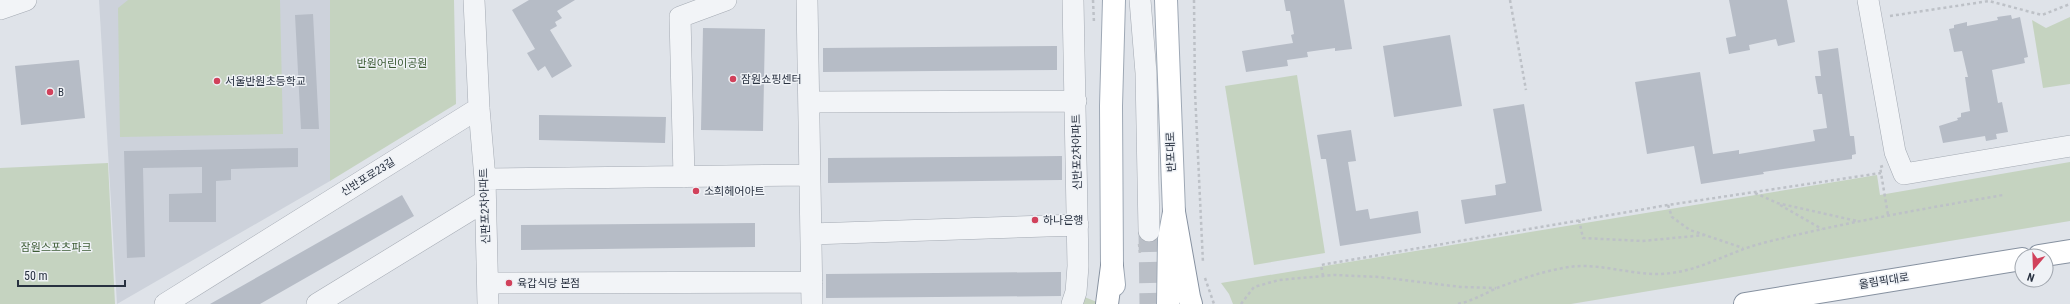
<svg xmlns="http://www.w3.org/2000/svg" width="2070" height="304" viewBox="0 0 2070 304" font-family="'Roboto Condensed','Noto Sans KR',sans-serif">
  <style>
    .built { fill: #cdd2db }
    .green { fill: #c5d3c0 }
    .building { fill: #b6bcc6 }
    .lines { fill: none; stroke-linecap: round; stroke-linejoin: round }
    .minor-tunnel { stroke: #babfc7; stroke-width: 21; stroke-dasharray: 21 10; stroke-linecap: butt }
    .minor-casing { stroke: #a4aab3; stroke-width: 22 }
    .major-casing { stroke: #9ea8b5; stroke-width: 24 }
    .highway-casing { stroke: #8691a0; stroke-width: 24 }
    .path { stroke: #bdc1c7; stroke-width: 2.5; stroke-dasharray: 3 3; stroke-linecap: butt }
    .minor { stroke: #f2f4f7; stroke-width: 21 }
    .major { stroke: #fff; stroke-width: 22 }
    .highway { stroke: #fff; stroke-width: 22 }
    .poi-dot { fill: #d1415b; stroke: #eff2f6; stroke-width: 1.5 }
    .labels { text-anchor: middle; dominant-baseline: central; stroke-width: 3; stroke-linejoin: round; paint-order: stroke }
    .park-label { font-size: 11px; fill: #3d5c35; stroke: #eff2f6 }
    .poi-label { font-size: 11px; fill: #283140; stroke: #eff2f6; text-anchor: start }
    .street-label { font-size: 11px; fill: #283140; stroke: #eff2f6 }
  </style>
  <rect width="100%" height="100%" fill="#dfe3e9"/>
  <path class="built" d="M 99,0 L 330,0 L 330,181 L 117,304 Z"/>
  <path class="green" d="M 128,0 L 280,0 L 283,134 L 120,137 L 118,8 Z
    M 330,0 L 454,0 L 456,104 L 330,181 Z
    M 2070,17 L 2070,84 L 2043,88 L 2032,20 L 2046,28 Z
    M 1297,75 L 1325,253 L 1254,265 L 1225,86 Z
    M 2070,162 L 2070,221 L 1571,304 L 1233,304 L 1229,294 L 1221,283 L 1877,175 L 1880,195 Z
    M 108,163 L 115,304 L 0,304 L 0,168 Z
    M 1082,296 L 1097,302 L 1097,304 L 1077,304 Z"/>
  <path class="building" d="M 529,0 L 575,0 L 557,11 L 562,18 L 555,22 L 557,26 L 550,30 L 572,66 L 552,78 L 545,66 L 538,71 L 527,53 L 535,49 L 512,10 Z
    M 1284,0 L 1344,0 L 1352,49 L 1335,51 L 1335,48 L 1307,52 L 1308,57 L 1287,60 L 1288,66 L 1246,72 L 1242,51 L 1293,43 L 1291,35 L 1294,34 L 1290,11 L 1286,11 Z
    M 1729,0 L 1787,0 L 1795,42 L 1778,46 L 1776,39 L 1749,45 L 1750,50 L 1729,54 L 1726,38 L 1736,36 Z
    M 313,14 L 319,129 L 301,129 L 295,15 Z
    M 2011,15 L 2012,19 L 2020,17 L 2028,57 L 2024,58 L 2025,63 L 1992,70 L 1998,103 L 2002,102 L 2008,132 L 1996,134 L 1997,139 L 1986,141 L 1985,136 L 1943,143 L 1939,126 L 1958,120 L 1957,118 L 1961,117 L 1961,113 L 1970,111 L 1965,77 L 1968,77 L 1962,51 L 1954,52 L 1949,29 L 1954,28 L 1954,25 L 1967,22 L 1967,26 L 1998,20 L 1997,17 Z
    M 703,28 L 765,29 L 763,131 L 701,130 Z
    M 1450,35 L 1462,106 L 1394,117 L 1383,46 Z
    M 1057,46 L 1057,70 L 823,72 L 823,48 Z
    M 1838,48 L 1850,136 L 1854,136 L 1856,154 L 1852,155 L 1852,159 L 1763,172 L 1764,174 L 1701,184 L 1694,146 L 1647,154 L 1635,82 L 1700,72 L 1713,154 L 1739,150 L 1739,154 L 1815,141 L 1813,130 L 1827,128 L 1822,94 L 1818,94 L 1815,76 L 1821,76 L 1818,51 Z
    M 79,60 L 85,118 L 21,125 L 15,66 Z
    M 1524,104 L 1542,211 L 1465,224 L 1461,200 L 1496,195 L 1495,185 L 1506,183 L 1493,109 Z
    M 539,115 L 666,117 L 665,143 L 539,140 Z
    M 1351,130 L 1356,161 L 1348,162 L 1356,211 L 1368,209 L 1370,219 L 1418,211 L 1421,233 L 1340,246 L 1326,159 L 1321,159 L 1317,135 Z
    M 298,148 L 298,167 L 231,169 L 231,180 L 216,181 L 216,222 L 169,222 L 169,194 L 202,193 L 202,167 L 143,168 L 145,257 L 127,258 L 124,151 Z
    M 1062,156 L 1062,180 L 828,183 L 828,158 Z
    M 402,195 L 414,216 L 260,304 L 210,304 Z
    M 755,223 L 755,247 L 521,250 L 521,225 Z
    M 1061,272 L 1061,296 L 826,298 L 826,274 Z"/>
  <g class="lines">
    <path class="minor-tunnel" d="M 1149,231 L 1150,304"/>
    <g class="minor-casing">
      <path id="minor" d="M 474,0 L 479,108 L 485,179 L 488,304
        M 807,0 L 812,304
        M 1140,0 L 1146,73 L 1149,231
        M 1868,0 L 1895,152 L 1904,174 L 2070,146
        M 0,9 L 26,0
        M 809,102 L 1076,101
        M 684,177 L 680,17 L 726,0
        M 485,179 L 810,175
        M 811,234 L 1078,225
        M 488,283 L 812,282
        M 165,304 L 479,108
        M 317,304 L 485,201
        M 1072,304 L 1076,292 L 1078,266 L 1073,0"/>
    </g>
    <g class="major-casing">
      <path id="major" d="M 1114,0 L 1111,106 L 1112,266 L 1114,285
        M 1166,0 L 1174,212 L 1169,239 L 1168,304"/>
    </g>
    <g class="highway-casing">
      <path id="highway" d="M 1174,212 L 1189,297 L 1191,304
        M 2039,256 L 2070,251
        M 1107,304 L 1112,266
        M 1745,304 L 2022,259"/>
    </g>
    <path class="path" d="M 1093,0 L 1094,23
      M 1194,0 L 1195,92 L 1203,263
      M 1510,0 L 1526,90
      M 1890,16 L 1989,1 L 2042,15 L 2070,4
      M 1883,166 L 1880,167 L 1888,215
      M 1755,193 L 1777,203 L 1857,221
      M 1668,205 L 1672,217 L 1690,230 L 1743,248
      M 1780,205 L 1822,229
      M 1579,220 L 1583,238 L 1642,241 L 1705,235
      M 1139,244 L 1140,254
      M 1323,276 L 1321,265 L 1668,205 L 1881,173
      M 1205,278 L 1214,304
      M 1241,304 L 1254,287 L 1279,280 L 1334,275 L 1379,277 L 1461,287 L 1496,288
      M 1458,304 C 1472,301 1484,294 1497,288 C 1520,279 1544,271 1569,267 C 1603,262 1637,278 1671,273 C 1704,269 1731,251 1763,243 C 1842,223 1922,209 2003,195"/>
    <use href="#minor" class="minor"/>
    <use href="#major" class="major"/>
    <use href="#highway" class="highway"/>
  </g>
  <g class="poi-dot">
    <circle cx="733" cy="79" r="4"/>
    <circle cx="217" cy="81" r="4"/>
    <circle cx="50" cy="92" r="4"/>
    <circle cx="696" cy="191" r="4"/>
    <circle cx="1035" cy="220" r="4"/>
    <circle cx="509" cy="283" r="4"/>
  </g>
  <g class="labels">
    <g class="park-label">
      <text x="392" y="63">반원어린이공원</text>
      <text x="56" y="247">잠원스포츠파크</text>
    </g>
    <g class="poi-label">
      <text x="741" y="79">잠원쇼핑센터</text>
      <text x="225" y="81">서울반원초등학교</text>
      <text x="58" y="92">B</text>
      <text x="704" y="191">소희헤어아트</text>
      <text x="1043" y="220">하나은행</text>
      <text x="517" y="283">육갑식당 본점</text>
    </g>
    <g class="street-label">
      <text transform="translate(1077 152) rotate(-91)">신반포2차아파트</text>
      <text transform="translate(1171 152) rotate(-92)">반포대로</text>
      <text transform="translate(368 177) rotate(-32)">신반포로23길</text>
      <text transform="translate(485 206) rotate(-92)">신판포2차아파트</text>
      <text transform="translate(1884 281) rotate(-9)">올림픽대로</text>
    </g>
  </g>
  <g transform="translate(2034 268) rotate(199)"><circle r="19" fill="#eff2f6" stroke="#9fa5ad"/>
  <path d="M0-3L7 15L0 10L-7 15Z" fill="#d1415b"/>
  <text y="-6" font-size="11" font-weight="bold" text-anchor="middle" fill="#283140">N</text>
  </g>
  <path d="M18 280v6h107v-6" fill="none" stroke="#283140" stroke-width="2"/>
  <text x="24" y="280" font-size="12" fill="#283140" stroke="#eff2f6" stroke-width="3" paint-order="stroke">50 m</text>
</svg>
